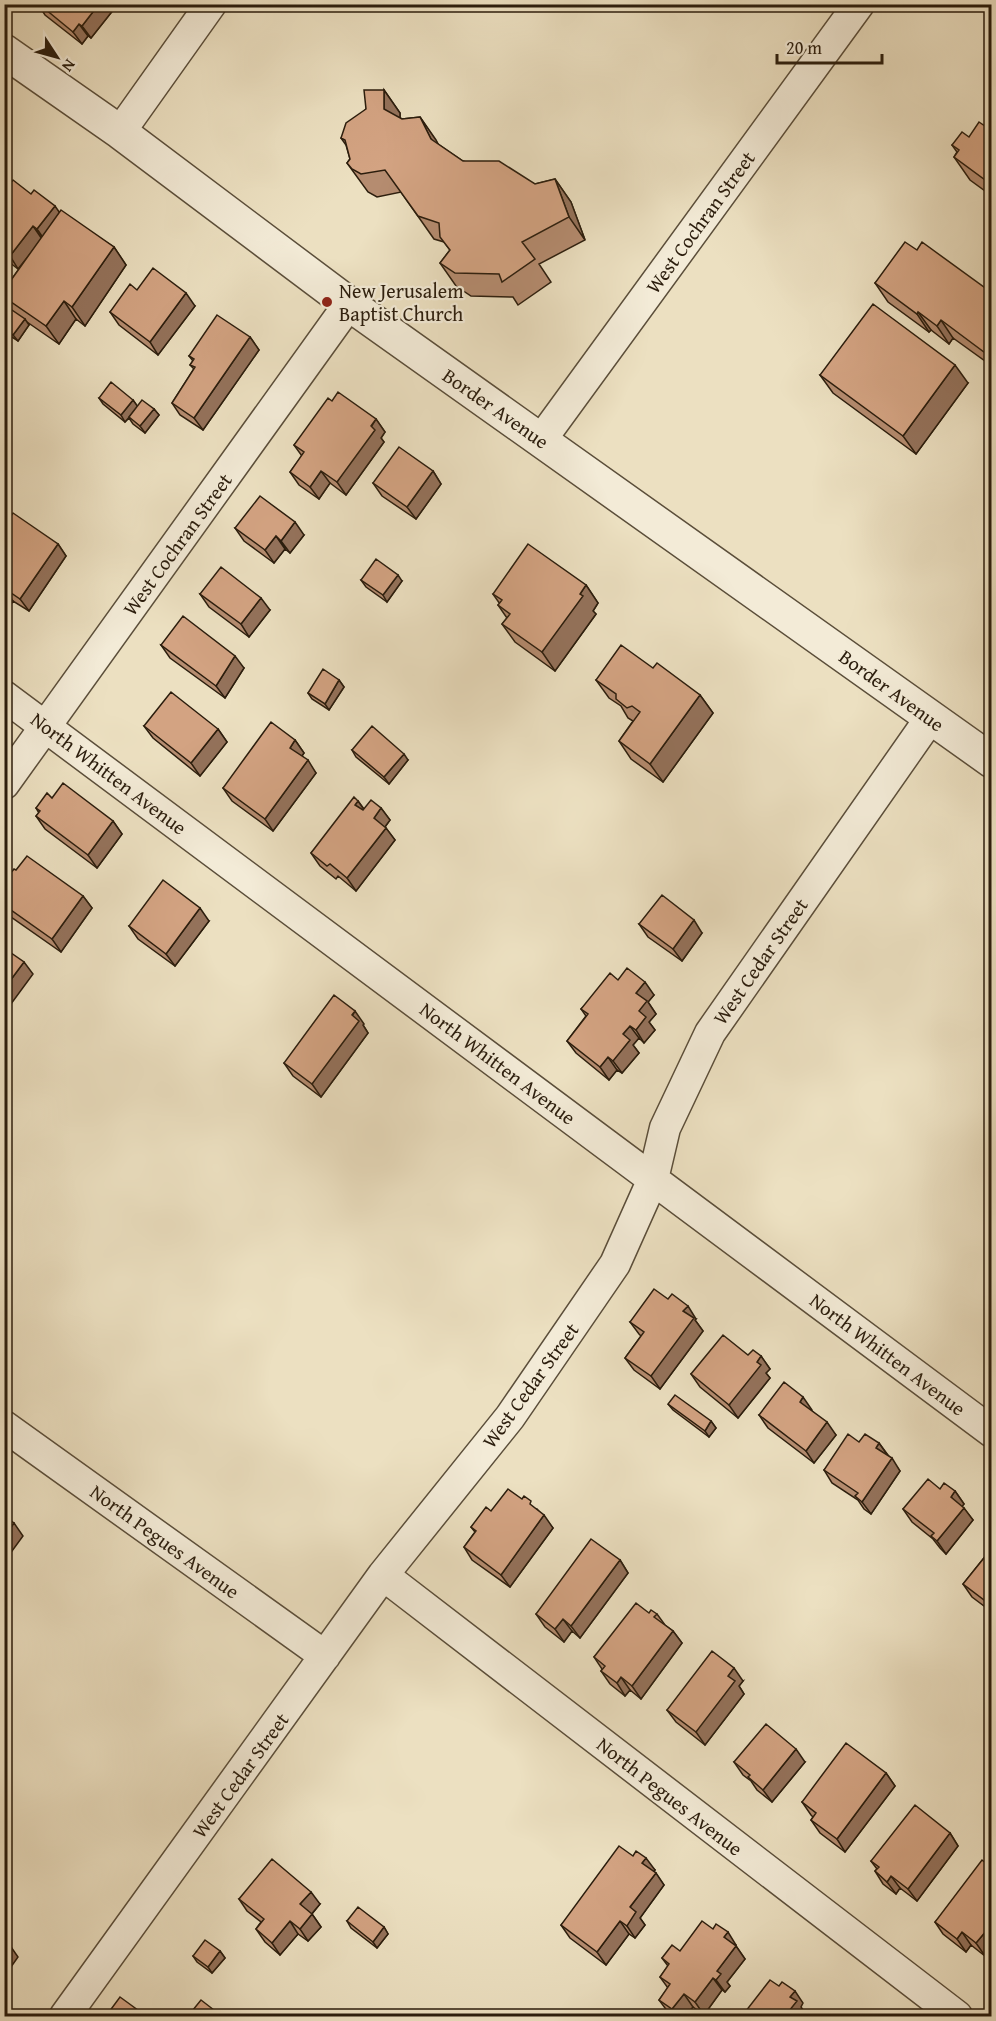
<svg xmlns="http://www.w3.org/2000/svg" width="996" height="2021" viewBox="0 0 996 2021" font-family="'Gentium Book Plus',serif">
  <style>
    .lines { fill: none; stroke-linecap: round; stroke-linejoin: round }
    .minor-casing { stroke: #5b4e3a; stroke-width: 33 }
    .tertiary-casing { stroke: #5b4e3a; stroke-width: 36 }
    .minor { stroke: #f3ebd7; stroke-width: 30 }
    .tertiary { stroke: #f3ebd7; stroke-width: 33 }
    .wall { fill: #b58c70; stroke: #2b1d0d; stroke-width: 1.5 }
    .shaded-wall { fill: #94725b; stroke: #2b1d0d; stroke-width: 1.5 }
    .building { fill: #d3a382; stroke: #2b1d0d; stroke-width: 1.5 }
    .poi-dot { fill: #8f2418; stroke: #f3ebd7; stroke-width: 2 }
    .labels { text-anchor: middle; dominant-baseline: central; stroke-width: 4.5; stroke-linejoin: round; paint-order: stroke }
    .street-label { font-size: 20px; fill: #2b1d0d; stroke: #f3ebd7 }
    .poi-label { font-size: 20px; fill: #2b1d0d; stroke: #f3ebd7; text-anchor: start }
  </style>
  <rect width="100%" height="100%" fill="#ece0c1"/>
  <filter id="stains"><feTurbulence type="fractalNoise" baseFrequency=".00333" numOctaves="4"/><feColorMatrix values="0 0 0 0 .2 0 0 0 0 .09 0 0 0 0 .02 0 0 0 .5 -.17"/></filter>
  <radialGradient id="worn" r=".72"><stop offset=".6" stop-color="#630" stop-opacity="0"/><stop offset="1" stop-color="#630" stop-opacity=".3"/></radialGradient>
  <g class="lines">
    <g class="minor-casing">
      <path id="minor" d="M 120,132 L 211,4
        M 541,440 L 859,4
        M 4,696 L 992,1432
        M 4,784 L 349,304
        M 4,1426 L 325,1656
        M 383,1575 L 957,2016
        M 65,2016 L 383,1575 L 510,1417 L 615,1264 L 653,1179 L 665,1128 L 710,1033 L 931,717"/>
    </g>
    <g class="tertiary-casing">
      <path id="tertiary" d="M 4,51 L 120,132 L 349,304 L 992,761"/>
    </g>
    <use href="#minor" class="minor"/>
    <use href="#tertiary" class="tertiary"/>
  </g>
  <path class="wall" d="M 38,4 L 118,4 L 91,38 L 88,36 L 82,44 L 45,15 Z
    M 384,90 L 400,113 L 400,118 L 402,119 L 420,117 L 438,144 L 463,161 L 535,184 L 555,179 L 571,202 L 585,240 L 539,264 L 551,282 L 518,305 L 513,297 L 471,296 L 456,286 L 440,263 L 450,250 L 444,242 L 434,239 L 401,192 L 377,197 L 368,192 L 347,163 L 350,159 L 346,145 L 341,138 L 366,109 Z
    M 992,131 L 992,196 L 970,180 L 954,157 L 957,152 L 952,145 L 969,137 Z
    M 4,191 L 31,194 L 114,247 L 126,265 L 85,326 L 76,319 L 59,344 L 27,322 L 29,325 L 18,341 L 4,332 L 4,307 L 11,310 L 4,300 L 4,290 L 26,259 L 18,269 L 9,262 L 4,268 Z
    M 917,250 L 992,293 L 992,366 L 953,338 L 949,344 L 931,330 L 929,332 L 888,302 L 875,283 Z
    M 137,290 L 195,306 L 158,355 L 119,325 L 110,312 Z
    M 250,337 L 259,350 L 203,430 L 180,415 L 172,403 L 194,369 L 190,365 L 193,361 L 189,356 Z
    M 820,375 L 968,383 L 916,454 L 833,393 Z
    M 99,398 L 133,400 L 137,406 L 154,409 L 159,415 L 145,433 L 133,424 L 129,418 L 125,422 L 103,404 Z
    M 332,401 L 376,419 L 385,432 L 381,438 L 384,442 L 346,495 L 330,483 L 319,499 L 299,485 L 290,472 L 302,456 L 294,445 Z
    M 433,471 L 441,484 L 416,519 L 382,496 L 373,483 Z
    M 4,526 L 58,544 L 66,556 L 29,611 L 13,601 L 11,604 L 4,600 Z
    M 235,528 L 304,535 L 290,553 L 285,549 L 274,563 L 244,541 Z
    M 361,580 L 402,581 L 387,602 L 366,587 Z
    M 586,585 L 598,603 L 593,611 L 596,614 L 555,671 L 515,642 L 502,624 L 507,618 L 498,605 L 500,604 L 493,594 Z
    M 200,594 L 270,610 L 249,637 L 209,607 Z
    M 161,645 L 244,668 L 225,698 L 170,658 Z
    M 653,668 L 700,695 L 713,713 L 663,782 L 631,759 L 619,741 L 633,721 L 628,718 L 621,706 L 609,698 L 596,680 Z
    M 339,680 L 344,687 L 329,710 L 312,699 L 308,693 Z
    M 144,726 L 218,729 L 227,742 L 200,776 L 153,738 Z
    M 295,740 L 304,753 L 302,756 L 316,773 L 273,831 L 232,801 L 223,788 Z
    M 352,750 L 408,760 L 389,784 L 356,757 Z
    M 52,798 L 113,821 L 122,834 L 97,868 L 45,829 L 36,816 L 39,813 L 36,808 Z
    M 358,801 L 364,809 L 381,808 L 390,820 L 385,827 L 395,840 L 356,891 L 338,876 L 336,879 L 320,866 L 311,853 Z
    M 16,870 L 83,896 L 92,908 L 61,952 L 4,912 L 4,881 Z
    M 209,921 L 175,966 L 138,939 L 129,926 Z
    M 639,924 L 702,933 L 682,961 L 648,937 Z
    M 618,980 L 654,995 L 648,1002 L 656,1014 L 649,1022 L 655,1030 L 644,1043 L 639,1038 L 633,1045 L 639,1053 L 622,1073 L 617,1070 L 609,1080 L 576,1053 L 567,1041 L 586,1016 L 581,1009 Z
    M 364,1024 L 363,1025 L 368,1033 L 321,1097 L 293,1076 L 284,1063 Z
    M 696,1319 L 695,1320 L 703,1331 L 660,1389 L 634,1370 L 625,1358 L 641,1336 L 639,1334 L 630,1322 Z
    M 748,1355 L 761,1356 L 770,1369 L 766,1373 L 770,1378 L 738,1418 L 700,1387 L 691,1374 Z
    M 668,1404 L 711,1421 L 716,1428 L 709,1437 L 673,1410 Z
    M 811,1410 L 836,1435 L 814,1463 L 768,1428 L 759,1415 L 812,1410 Z
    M 859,1442 L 879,1443 L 900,1471 L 871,1514 L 864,1509 L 858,1500 L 832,1483 L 824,1470 Z
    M 940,1489 L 955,1491 L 964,1504 L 962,1506 L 973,1520 L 946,1554 L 940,1548 L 933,1539 L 912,1522 L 903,1509 Z
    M 537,1509 L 553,1528 L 510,1587 L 472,1560 L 464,1547 L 475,1532 L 471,1527 L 491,1511 Z
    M 992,1548 L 992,1612 L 972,1597 L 963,1584 Z
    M 620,1560 L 628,1573 L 580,1638 L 572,1631 L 564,1642 L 545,1627 L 536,1614 Z
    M 649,1613 L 657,1614 L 665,1625 L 673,1631 L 682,1643 L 641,1699 L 630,1690 L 625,1696 L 610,1684 L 601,1671 L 602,1669 L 594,1657 Z
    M 743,1681 L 739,1686 L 744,1694 L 705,1745 L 676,1722 L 667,1710 Z
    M 734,1762 L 805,1762 L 772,1802 L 757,1790 L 751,1781 L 743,1775 Z
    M 886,1773 L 895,1786 L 845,1852 L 820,1833 L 811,1820 L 813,1817 L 811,1815 L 802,1802 Z
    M 950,1833 L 958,1846 L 917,1901 L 900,1888 L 896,1894 L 883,1884 L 875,1871 L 877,1869 L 871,1861 Z
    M 633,1856 L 655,1870 L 654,1871 L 664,1885 L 640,1918 L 645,1925 L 635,1938 L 629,1934 L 606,1965 L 570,1938 L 561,1925 Z
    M 992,1868 L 985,1956 L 971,1945 L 966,1952 L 943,1934 L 935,1922 Z
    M 239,1899 L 320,1904 L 312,1914 L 321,1927 L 308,1941 L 298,1934 L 280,1955 L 265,1942 L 256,1929 L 261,1922 L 247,1911 Z
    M 347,1921 L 384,1927 L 388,1934 L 377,1948 L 351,1928 Z
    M 736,1945 L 736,1946 L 745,1959 L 727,1982 L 730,1986 L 725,1992 L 722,1990 L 704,2015 L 693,2007 L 685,2016 L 674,2016 L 668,2012 L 659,2000 L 668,1988 L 660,1977 L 668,1966 L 662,1958 L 680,1951 Z
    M 220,1951 L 225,1958 L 212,1973 L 197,1962 L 193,1956 Z"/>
  <path class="shaded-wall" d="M 99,4 L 118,4 L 91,38 L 82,26 Z
    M 79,24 L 88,36 L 82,44 L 73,32 Z
    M 384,90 L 400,113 L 400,132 L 384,109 Z
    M 420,117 L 436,140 L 447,162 L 431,139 Z
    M 555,179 L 571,202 L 585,240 L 569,217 Z
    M 55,206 L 64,219 L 46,242 L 37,229 Z
    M 33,226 L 42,239 L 18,269 L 10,256 Z
    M 114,247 L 126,265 L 85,326 L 72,307 Z
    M 4,255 L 9,262 L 4,268 Z
    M 186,293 L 195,306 L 158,355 L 150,342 Z
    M 64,301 L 76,319 L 59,344 L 46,326 Z
    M 918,312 L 931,330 L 929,332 L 917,314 Z
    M 25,319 L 29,325 L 18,341 L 13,335 Z
    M 941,320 L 953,338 L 949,344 L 937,326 Z
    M 250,337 L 259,350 L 203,430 L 194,418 Z
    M 955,365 L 968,383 L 916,454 L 903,436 Z
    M 133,400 L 138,407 L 125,422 L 121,415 Z
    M 154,409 L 159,415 L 145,433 L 140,426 Z
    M 376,419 L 385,432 L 381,438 L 384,442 L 346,495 L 337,482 Z
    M 321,471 L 330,483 L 319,499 L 310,487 Z
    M 433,471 L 441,484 L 416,519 L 407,507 Z
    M 295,522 L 304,535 L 290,553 L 281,541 Z
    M 276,536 L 285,549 L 274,563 L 265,550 Z
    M 58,544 L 66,556 L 29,611 L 20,599 Z
    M 398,575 L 402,581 L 387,602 L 383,595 Z
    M 586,585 L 598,603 L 593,611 L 596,614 L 555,671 L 542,652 Z
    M 4,588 L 13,601 L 11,604 L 4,596 Z
    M 261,598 L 270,610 L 249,637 L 241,624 Z
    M 235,656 L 244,668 L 225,698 L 216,686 Z
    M 339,680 L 344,687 L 329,710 L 325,704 Z
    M 700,695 L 713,713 L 663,782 L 650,764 Z
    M 218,729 L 227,742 L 200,776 L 191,763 Z
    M 295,740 L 304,753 L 299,760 L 290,748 Z
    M 404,754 L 408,760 L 389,784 L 384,777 Z
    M 308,760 L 316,773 L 273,831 L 265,819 Z
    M 358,801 L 367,814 L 355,805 Z
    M 381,808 L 390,820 L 382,831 L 374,818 Z
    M 113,821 L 122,834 L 97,868 L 88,855 Z
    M 386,828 L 395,840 L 356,891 L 347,878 Z
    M 83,896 L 92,908 L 61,952 L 52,939 Z
    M 200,908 L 209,921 L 175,966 L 166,954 Z
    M 694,920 L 702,933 L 682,961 L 673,949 Z
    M 24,962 L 33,974 L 8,1008 L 4,1003 L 4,989 Z
    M 645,982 L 654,995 L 648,1002 L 656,1014 L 649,1022 L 655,1030 L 644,1043 L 636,1030 L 639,1011 L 636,993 Z
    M 355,1011 L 364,1024 L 363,1025 L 368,1033 L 321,1097 L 312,1084 Z
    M 630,1026 L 639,1038 L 633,1045 L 639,1053 L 622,1073 L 613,1061 L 623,1034 Z
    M 608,1057 L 617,1070 L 609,1080 L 600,1067 Z
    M 688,1306 L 696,1319 L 695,1320 L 703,1331 L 660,1389 L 651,1376 L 683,1311 Z
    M 761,1356 L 770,1369 L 766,1373 L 770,1378 L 738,1418 L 729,1405 L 757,1362 Z
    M 803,1397 L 812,1410 L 809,1414 L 800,1402 Z
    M 711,1421 L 716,1428 L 709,1437 L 705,1431 Z
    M 827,1422 L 836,1435 L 814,1463 L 806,1451 Z
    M 879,1443 L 888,1456 L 876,1448 Z
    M 892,1458 L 900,1471 L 871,1514 L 862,1502 Z
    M 955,1491 L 964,1504 L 960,1509 L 951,1497 Z
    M 964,1508 L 973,1520 L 946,1554 L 937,1541 Z
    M 544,1515 L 553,1528 L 510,1587 L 501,1575 Z
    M 14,1523 L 23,1536 L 4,1562 L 4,1537 Z
    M 620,1560 L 628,1573 L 580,1638 L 571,1626 Z
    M 563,1619 L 572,1631 L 564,1642 L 555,1629 Z
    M 673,1631 L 682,1643 L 641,1699 L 632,1686 Z
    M 734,1668 L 743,1681 L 739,1686 L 744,1694 L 705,1745 L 696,1732 L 728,1676 Z
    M 621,1677 L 630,1690 L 625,1696 L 617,1683 Z
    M 796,1749 L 805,1762 L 772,1802 L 763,1790 Z
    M 886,1773 L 895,1786 L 845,1852 L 837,1839 Z
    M 950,1833 L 958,1846 L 917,1901 L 908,1889 Z
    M 646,1858 L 655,1870 L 651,1875 L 642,1863 Z
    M 656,1873 L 664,1885 L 640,1918 L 645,1925 L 635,1938 L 627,1926 L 630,1907 Z
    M 891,1876 L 900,1888 L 896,1894 L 887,1882 Z
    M 311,1892 L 320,1904 L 309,1917 L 300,1904 Z
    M 312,1914 L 321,1927 L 308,1941 L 300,1929 Z
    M 290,1921 L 298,1934 L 280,1955 L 272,1943 Z
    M 620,1921 L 629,1934 L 606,1965 L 597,1952 Z
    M 4,1922 L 10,1930 L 4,1937 Z
    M 992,1924 L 992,1947 L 985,1956 L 976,1943 Z
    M 384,1927 L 388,1934 L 377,1948 L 373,1942 Z
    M 728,1932 L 736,1945 L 733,1950 L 724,1937 Z
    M 962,1932 L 971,1945 L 966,1952 L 957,1939 Z
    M 9,1944 L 18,1957 L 6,1974 L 10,1980 L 4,1987 L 4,1950 Z
    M 736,1946 L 745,1959 L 727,1982 L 730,1986 L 725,1992 L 716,1980 L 717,1971 Z
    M 220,1951 L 225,1958 L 212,1973 L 208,1967 Z
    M 713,1978 L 722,1990 L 704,2015 L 695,2002 Z
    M 795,1991 L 803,2003 L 801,2007 L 806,2014 L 804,2016 L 785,2016 L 790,1997 Z
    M 684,1994 L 693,2007 L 685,2016 L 677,2016 L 672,2009 Z
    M 214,2010 L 219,2016 L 209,2016 Z"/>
  <path class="building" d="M 39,4 L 99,4 L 82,26 L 79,24 L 73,32 Z
    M 364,90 L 384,90 L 384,109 L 402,119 L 420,117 L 431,139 L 463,161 L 499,161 L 535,184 L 555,179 L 569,217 L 522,242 L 535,259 L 502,282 L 499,274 L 455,273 L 440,263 L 450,250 L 440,237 L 439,223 L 418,216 L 385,170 L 361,174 L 352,169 L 347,163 L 350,159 L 345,140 L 341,138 L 346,123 L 366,109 Z
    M 979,122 L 992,131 L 992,185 L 954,157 L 959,150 L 952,145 L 962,132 L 969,137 Z
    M 13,180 L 31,194 L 34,190 L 55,206 L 37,229 L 33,226 L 10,256 L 4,252 L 4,191 Z
    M 61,210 L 114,247 L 72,307 L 64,301 L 46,326 L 4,297 L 4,290 Z
    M 905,242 L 917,250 L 922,242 L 992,293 L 992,358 L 941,320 L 937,326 L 918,312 L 917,314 L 875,283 Z
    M 153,268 L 186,293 L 150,342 L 110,312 L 130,284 L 137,290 Z
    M 873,304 L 955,365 L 903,436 L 820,375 Z
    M 6,306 L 25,319 L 13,335 L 4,329 L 4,307 Z
    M 217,315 L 250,337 L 194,418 L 172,403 L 195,367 L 190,365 L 194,359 L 189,356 Z
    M 111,382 L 133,400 L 121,415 L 99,398 Z
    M 338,392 L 376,419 L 371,426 L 375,430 L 337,482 L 321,471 L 310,487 L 290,472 L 304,452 L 294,445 L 328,398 L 332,401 Z
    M 142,400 L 154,409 L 140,426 L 129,417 Z
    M 399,447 L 433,471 L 407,507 L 373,483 Z
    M 260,496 L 295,522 L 281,541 L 276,536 L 265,550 L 235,528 Z
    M 13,513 L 58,544 L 20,599 L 4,588 L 4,526 Z
    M 528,544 L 586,585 L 580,594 L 583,596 L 542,652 L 502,624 L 510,614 L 498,605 L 502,600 L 493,594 Z
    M 376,559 L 398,575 L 383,595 L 361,580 Z
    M 221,567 L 261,598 L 241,624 L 200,594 Z
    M 183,616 L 235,656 L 216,686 L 161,645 Z
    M 621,645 L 653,668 L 657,663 L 700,695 L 650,764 L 619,741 L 640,712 L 632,706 L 627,708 L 616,699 L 616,694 L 596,680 Z
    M 323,669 L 339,680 L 325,704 L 308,693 Z
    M 171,692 L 218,729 L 191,763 L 144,726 Z
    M 271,722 L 295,740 L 290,748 L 308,760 L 265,819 L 223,788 Z
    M 372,726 L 404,754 L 384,777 L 352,750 Z
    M 63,783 L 113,821 L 88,855 L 36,816 L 40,811 L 36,808 L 47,793 L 52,798 Z
    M 354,797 L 358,801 L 355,805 L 363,810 L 371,800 L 381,808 L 374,818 L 386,828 L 347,878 L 330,864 L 327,866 L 311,853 Z
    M 27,856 L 83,896 L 52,939 L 4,905 L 4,881 L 14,869 L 16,870 Z
    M 163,880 L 200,908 L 166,954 L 129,926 Z
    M 662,895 L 694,920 L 673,949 L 639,924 Z
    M 4,948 L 24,962 L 4,989 Z
    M 627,968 L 645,982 L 636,993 L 647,1001 L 639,1011 L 646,1017 L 636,1030 L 630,1026 L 623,1034 L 630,1040 L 613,1061 L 608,1057 L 600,1067 L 567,1041 L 588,1014 L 581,1009 L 610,973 L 618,980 Z
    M 334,995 L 355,1011 L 352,1015 L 359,1021 L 312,1084 L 284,1063 Z
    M 654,1289 L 668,1299 L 672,1294 L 688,1306 L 683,1311 L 694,1318 L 651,1376 L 625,1358 L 644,1332 L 630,1322 Z
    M 723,1335 L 748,1355 L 753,1350 L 761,1356 L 757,1362 L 761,1365 L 729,1405 L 691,1374 Z
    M 784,1382 L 803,1397 L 800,1402 L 827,1422 L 806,1451 L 759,1415 Z
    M 675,1395 L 711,1421 L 705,1431 L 668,1404 Z
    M 848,1434 L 859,1442 L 865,1434 L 879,1443 L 876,1448 L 892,1458 L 862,1502 L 855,1496 L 858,1493 L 824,1470 Z
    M 928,1479 L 940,1489 L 944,1483 L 955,1491 L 951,1497 L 964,1508 L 937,1541 L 931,1536 L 934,1533 L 903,1509 Z
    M 508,1489 L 522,1499 L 524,1496 L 531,1501 L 530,1504 L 544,1515 L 501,1575 L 464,1547 L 476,1531 L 471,1527 L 486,1507 L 491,1511 Z
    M 4,1516 L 14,1523 L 4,1537 Z
    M 591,1539 L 620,1560 L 571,1626 L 563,1619 L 555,1629 L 536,1614 Z
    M 992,1548 L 992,1606 L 963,1584 Z
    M 636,1603 L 649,1613 L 651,1610 L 657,1614 L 654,1617 L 673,1631 L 632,1686 L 621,1677 L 617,1683 L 601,1671 L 605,1666 L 594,1657 Z
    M 712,1651 L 734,1668 L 728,1676 L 735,1681 L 696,1732 L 667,1710 Z
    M 766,1724 L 796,1749 L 763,1790 L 748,1777 L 750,1775 L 734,1762 Z
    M 846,1743 L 886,1773 L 837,1839 L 811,1820 L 816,1813 L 802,1802 Z
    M 915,1805 L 950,1833 L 908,1889 L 891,1876 L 887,1882 L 875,1871 L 879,1867 L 871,1861 Z
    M 619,1846 L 633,1856 L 636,1851 L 646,1858 L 642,1863 L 656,1873 L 630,1907 L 636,1912 L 627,1926 L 620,1921 L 597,1952 L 561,1925 Z
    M 272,1859 L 311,1892 L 300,1904 L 312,1914 L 300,1929 L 290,1921 L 272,1943 L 256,1929 L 264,1919 L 239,1899 Z
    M 982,1860 L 992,1868 L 992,1924 L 976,1943 L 962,1932 L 957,1939 L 935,1922 Z
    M 358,1907 L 384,1927 L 373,1942 L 347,1921 Z
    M 702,1921 L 713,1929 L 716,1924 L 728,1932 L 724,1937 L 736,1946 L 717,1971 L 721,1974 L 716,1980 L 713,1978 L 695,2002 L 684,1994 L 672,2009 L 659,2000 L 670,1984 L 660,1977 L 669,1964 L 662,1958 L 672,1945 L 680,1951 Z
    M 205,1940 L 220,1951 L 208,1967 L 193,1956 Z
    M 4,1941 L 9,1944 L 4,1950 Z
    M 770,1980 L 779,1986 L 782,1982 L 795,1991 L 790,1997 L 797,2001 L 785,2016 L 742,2016 Z
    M 120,1997 L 146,2016 L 106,2016 Z
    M 201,2000 L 214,2010 L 209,2016 L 188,2016 Z"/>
  <circle class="poi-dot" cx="327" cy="302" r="6"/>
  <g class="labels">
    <g class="street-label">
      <text transform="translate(700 222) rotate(-54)">West Cochran Street</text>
      <text transform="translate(496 408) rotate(35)">Border Avenue</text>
      <text transform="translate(177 544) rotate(-54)">West Cochran Street</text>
      <text transform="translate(892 690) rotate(36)">Border Avenue</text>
      <text transform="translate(109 773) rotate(37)">North Whitten Avenue</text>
      <text transform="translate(760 961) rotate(-55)">West Cedar Street</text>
      <text transform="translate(498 1063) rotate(37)">North Whitten Avenue</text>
      <text transform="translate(888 1354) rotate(37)">North Whitten Avenue</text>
      <text transform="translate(530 1385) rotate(-54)">West Cedar Street</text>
      <text transform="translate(165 1541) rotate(36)">North Pegues Avenue</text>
      <text transform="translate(240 1775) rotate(-54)">West Cedar Street</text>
      <text transform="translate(670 1796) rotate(38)">North Pegues Avenue</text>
    </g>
    <g class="poi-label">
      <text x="339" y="290">New Jerusalem<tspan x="339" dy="23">Baptist Church</tspan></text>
    </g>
  </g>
  <rect width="996" height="2021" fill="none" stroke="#ece0c1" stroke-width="24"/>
  <rect x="6" y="6" width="984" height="2009" fill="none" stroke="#2b1d0d" stroke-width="3"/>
  <rect x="12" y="12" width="972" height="1997" fill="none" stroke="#2b1d0d" stroke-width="1.5"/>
  <g transform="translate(57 57) rotate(126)" stroke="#f3ebd7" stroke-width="4.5" paint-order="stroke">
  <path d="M0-4.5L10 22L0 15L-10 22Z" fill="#2b1d0d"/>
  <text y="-9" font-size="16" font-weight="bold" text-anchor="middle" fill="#2b1d0d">N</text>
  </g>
  <path d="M777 54v9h105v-9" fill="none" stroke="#2b1d0d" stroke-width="3"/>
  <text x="786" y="54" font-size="18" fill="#2b1d0d" stroke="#f3ebd7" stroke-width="4.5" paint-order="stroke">20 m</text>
  <rect width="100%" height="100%" filter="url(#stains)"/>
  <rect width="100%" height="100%" fill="url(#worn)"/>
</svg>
